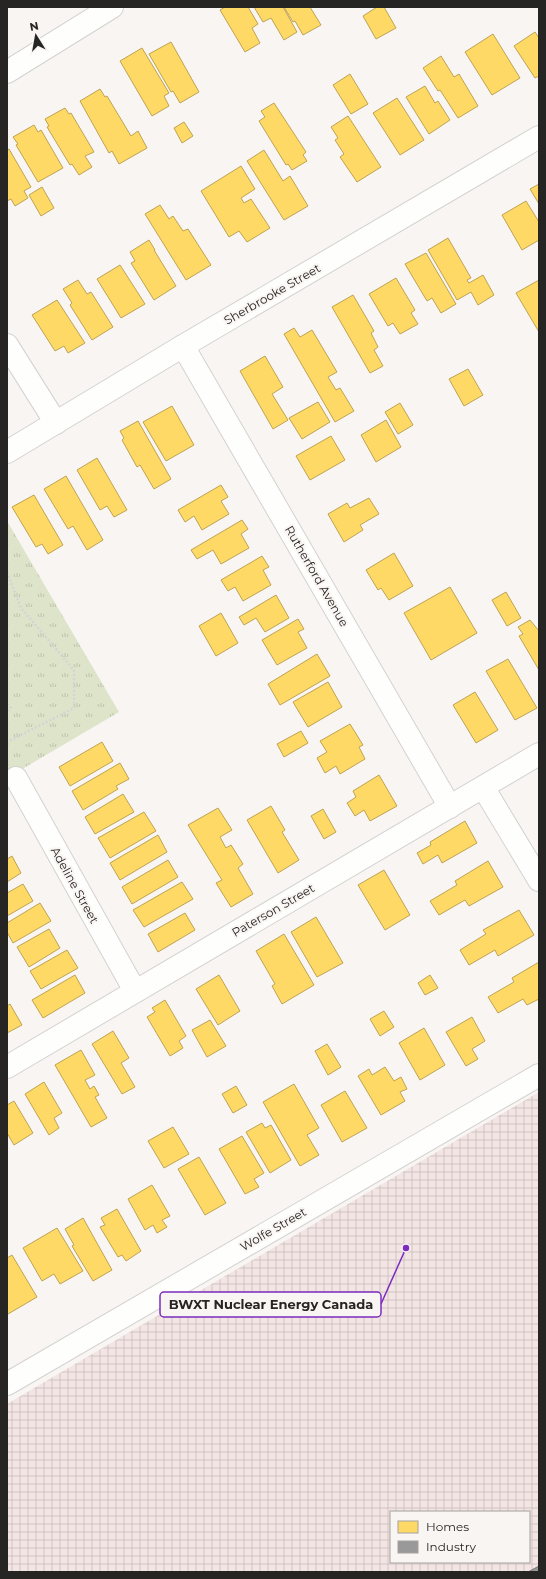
<svg xmlns="http://www.w3.org/2000/svg" width="546" height="1579" viewBox="0 0 546 1579" font-family="Montserrat,sans-serif">
  <style>
    .industrial { fill: url(#industrial-grid); fill-rule: evenodd }
    .park { fill: url(#park-tufts) }
    .homes { fill: #ffd966; stroke: #bea352 }
    .industry { fill: #999; stroke: #777676 }
    .lines { fill: none; stroke-linecap: round; stroke-linejoin: round }
    .minor-casing { stroke: #d4d2d1; stroke-width: 24 }
    .secondary-casing { stroke: #d4d2d1; stroke-width: 24 }
    .path { stroke: #d5d4d4; stroke-width: 2.5; stroke-dasharray: 2 2; stroke-linecap: butt }
    .minor { stroke: #fefefd; stroke-width: 22 }
    .secondary { stroke: #fefefd; stroke-width: 22 }
    .labels { text-anchor: middle; dominant-baseline: central; stroke-width: 4; stroke-linejoin: round; paint-order: stroke }
    .street-label { font-size: 12px; fill: #272524; stroke: #f9f5f2 }
    .leader { fill: none; stroke: #7b2cbf; stroke-width: 1.5 }
    .callout-dot { fill: #7b2cbf; stroke: #f9f5f2; stroke-width: 1.5 }
    .callout { fill: #f9f5f2; stroke: #7b2cbf; stroke-width: 1.5 }
    .callout-label { font-size: 13px; text-anchor: middle; font-weight: bold; fill: #272524 }
  </style>
  <defs>
    <pattern id="industrial-grid" width="8" height="8" patternUnits="userSpaceOnUse"><rect width="8" height="8" fill="#f2e5e3"/><path d="M0 4h8M4 0v8" fill="none" stroke="#d0c4c3"/></pattern>
    <pattern id="park-tufts" width="24" height="20" patternUnits="userSpaceOnUse"><rect width="24" height="20" fill="#dee4ca"/><path d="M3 7l-1-3M5 7V3M7 7l1-3M15 17l-1-3M17 17v-4M19 17l1-3" fill="none" stroke="#bec3ad"/></pattern>
  </defs>
  <rect width="100%" height="100%" fill="#f8f5f3"/>
  <path class="industrial" d="M 539,1092 L 539,1572 L 7,1572 L 7,1404 ZM 391,1512 L 529,1512 L 529,1562 L 391,1562 Z"/>
  <path class="park" d="M 7,521 L 119,712 L 7,778 Z"/>
  <path class="homes" d="M 225,7 L 248,7 L 258,24 L 252,28 L 260,43 L 245,52 L 220,10 Z
    M 254,7 L 283,7 L 297,32 L 284,40 L 271,18 L 263,22 Z
    M 284,7 L 310,7 L 321,25 L 303,35 L 295,21 L 293,22 Z
    M 377,7 L 384,7 L 396,28 L 376,39 L 363,16 Z
    M 535,32 L 539,38 L 539,76 L 535,78 L 514,46 Z
    M 493,34 L 520,78 L 492,95 L 465,52 Z
    M 171,42 L 199,92 L 180,103 L 173,91 L 171,92 L 149,54 Z
    M 142,48 L 169,93 L 164,96 L 169,106 L 152,116 L 120,61 Z
    M 441,56 L 454,77 L 459,74 L 478,106 L 458,118 L 440,90 L 438,91 L 423,68 Z
    M 350,74 L 368,104 L 351,114 L 333,85 Z
    M 425,86 L 435,103 L 438,101 L 450,120 L 429,134 L 406,97 Z
    M 100,89 L 105,97 L 107,96 L 131,136 L 138,131 L 147,148 L 119,164 L 112,151 L 109,153 L 80,101 Z
    M 397,98 L 424,140 L 400,155 L 373,113 Z
    M 274,103 L 306,152 L 303,155 L 307,161 L 292,170 L 288,164 L 286,165 L 259,121 L 265,117 L 261,111 Z
    M 65,108 L 69,114 L 71,113 L 94,152 L 85,156 L 92,167 L 79,175 L 72,164 L 70,165 L 47,127 L 49,126 L 45,119 Z
    M 348,116 L 381,167 L 357,182 L 340,157 L 344,154 L 335,140 L 338,138 L 331,127 Z
    M 184,122 L 193,136 L 182,143 L 174,128 Z
    M 34,125 L 38,132 L 41,130 L 63,168 L 38,182 L 16,145 L 18,144 L 13,137 Z
    M 9,149 L 31,187 L 24,191 L 28,198 L 15,206 L 11,199 L 7,201 L 7,150 Z
    M 264,150 L 283,181 L 290,176 L 308,206 L 284,220 L 247,161 Z
    M 241,166 L 255,189 L 241,198 L 244,203 L 251,199 L 270,228 L 247,242 L 239,231 L 229,237 L 201,191 Z
    M 539,184 L 539,204 L 530,189 Z
    M 42,187 L 54,208 L 41,216 L 29,195 Z
    M 526,201 L 539,222 L 539,240 L 522,250 L 502,215 Z
    M 160,205 L 169,219 L 173,216 L 183,231 L 188,229 L 211,265 L 186,280 L 145,214 Z
    M 448,238 L 471,278 L 467,280 L 469,283 L 483,275 L 494,295 L 478,305 L 471,292 L 457,300 L 428,250 Z
    M 149,240 L 155,250 L 154,250 L 176,286 L 154,300 L 131,263 L 135,261 L 130,252 Z
    M 426,253 L 456,304 L 441,313 L 432,298 L 427,301 L 405,264 Z
    M 120,265 L 145,304 L 121,318 L 97,279 Z
    M 396,278 L 415,310 L 411,313 L 418,324 L 400,334 L 393,323 L 388,326 L 369,294 Z
    M 78,280 L 87,294 L 91,292 L 113,327 L 92,340 L 70,305 L 72,303 L 63,289 Z
    M 539,280 L 539,332 L 516,293 Z
    M 353,295 L 374,331 L 371,333 L 378,347 L 374,350 L 383,366 L 370,373 L 332,307 Z
    M 57,300 L 85,343 L 68,353 L 64,346 L 55,351 L 32,315 Z
    M 294,328 L 300,337 L 312,330 L 337,372 L 328,377 L 336,390 L 340,388 L 354,411 L 335,422 L 284,334 Z
    M 265,356 L 283,387 L 272,394 L 288,420 L 273,429 L 240,371 Z
    M 468,369 L 483,395 L 464,406 L 449,379 Z
    M 318,402 L 330,422 L 302,439 L 289,418 Z
    M 400,403 L 413,425 L 398,434 L 385,412 Z
    M 172,406 L 194,445 L 166,461 L 143,422 Z
    M 386,420 L 401,447 L 376,462 L 361,435 Z
    M 138,421 L 171,479 L 154,489 L 140,465 L 137,467 L 122,440 L 124,438 L 120,431 Z
    M 331,436 L 345,460 L 310,480 L 296,456 Z
    M 97,458 L 127,510 L 114,517 L 107,506 L 100,510 L 77,470 Z
    M 66,476 L 103,540 L 87,550 L 73,526 L 68,529 L 44,489 Z
    M 221,485 L 228,497 L 221,501 L 229,514 L 202,530 L 194,516 L 185,522 L 178,510 Z
    M 34,495 L 63,545 L 48,554 L 42,544 L 36,547 L 12,507 Z
    M 369,498 L 379,514 L 360,525 L 363,530 L 344,542 L 328,514 L 347,503 L 350,508 Z
    M 242,520 L 248,529 L 241,534 L 249,548 L 221,564 L 213,550 L 197,559 L 191,550 Z
    M 394,553 L 413,586 L 389,600 L 381,588 L 378,590 L 366,570 Z
    M 262,556 L 269,567 L 263,570 L 271,585 L 243,601 L 235,587 L 228,591 L 221,580 Z
    M 450,587 L 477,633 L 431,660 L 404,613 Z
    M 506,592 L 521,618 L 507,626 L 492,600 Z
    M 276,595 L 289,618 L 265,632 L 256,618 L 244,625 L 239,617 Z
    M 221,613 L 238,643 L 216,656 L 199,626 Z
    M 298,619 L 304,629 L 298,632 L 307,648 L 277,665 L 262,640 Z
    M 530,620 L 539,631 L 539,670 L 519,636 L 523,634 L 518,627 Z
    M 317,654 L 330,676 L 280,705 L 268,684 Z
    M 508,659 L 537,708 L 515,720 L 486,671 Z
    M 328,682 L 342,707 L 308,727 L 293,702 Z
    M 475,692 L 498,730 L 476,743 L 453,705 Z
    M 350,724 L 363,745 L 359,747 L 365,759 L 340,774 L 336,766 L 325,773 L 317,758 L 327,752 L 320,741 Z
    M 301,731 L 308,743 L 284,757 L 277,744 Z
    M 102,742 L 113,761 L 70,786 L 59,767 Z
    M 120,763 L 129,779 L 116,786 L 118,789 L 83,810 L 72,791 Z
    M 379,775 L 397,806 L 370,821 L 364,810 L 355,816 L 347,803 L 356,797 L 353,791 Z
    M 123,794 L 134,812 L 95,834 L 85,817 Z
    M 271,806 L 285,830 L 282,832 L 299,860 L 278,873 L 247,820 Z
    M 218,808 L 232,830 L 220,837 L 226,848 L 231,845 L 243,864 L 238,868 L 253,894 L 231,907 L 216,883 L 222,880 L 188,825 Z
    M 323,809 L 336,832 L 324,839 L 311,816 Z
    M 144,812 L 156,831 L 110,858 L 98,838 Z
    M 465,821 L 477,843 L 442,863 L 438,855 L 423,864 L 417,853 L 431,845 L 430,842 Z
    M 158,835 L 167,852 L 120,880 L 110,863 Z
    M 12,856 L 21,873 L 7,882 L 7,859 Z
    M 168,860 L 178,877 L 132,904 L 122,887 Z
    M 488,861 L 503,887 L 469,906 L 465,900 L 439,915 L 430,901 L 457,885 L 455,881 Z
    M 384,870 L 410,915 L 385,930 L 358,885 Z
    M 182,882 L 193,899 L 144,927 L 133,910 Z
    M 23,884 L 33,901 L 7,916 L 7,893 Z
    M 40,903 L 51,921 L 13,943 L 7,932 L 7,923 Z
    M 519,910 L 534,935 L 498,956 L 495,950 L 469,965 L 460,950 L 486,934 L 483,930 Z
    M 185,913 L 195,930 L 158,952 L 148,934 Z
    M 316,917 L 343,963 L 317,977 L 291,932 Z
    M 49,929 L 60,948 L 29,967 L 17,947 Z
    M 284,934 L 314,985 L 282,1004 L 272,986 L 275,984 L 256,951 Z
    M 67,950 L 78,968 L 41,989 L 30,971 Z
    M 539,962 L 539,999 L 527,1005 L 523,999 L 498,1013 L 488,997 L 514,982 L 512,978 Z
    M 75,975 L 85,993 L 43,1018 L 32,1000 Z
    M 219,975 L 240,1011 L 218,1025 L 196,989 Z
    M 430,975 L 438,988 L 425,995 L 418,983 Z
    M 165,1000 L 186,1036 L 179,1041 L 183,1048 L 170,1056 L 147,1017 L 155,1012 L 152,1008 Z
    M 10,1004 L 22,1025 L 7,1033 L 7,1006 Z
    M 384,1011 L 394,1027 L 380,1036 L 370,1019 Z
    M 472,1017 L 485,1041 L 472,1049 L 478,1059 L 466,1066 L 446,1032 Z
    M 210,1020 L 226,1046 L 207,1057 L 192,1030 Z
    M 424,1028 L 445,1065 L 420,1080 L 399,1043 Z
    M 113,1031 L 129,1058 L 121,1063 L 135,1087 L 122,1094 L 92,1044 Z
    M 327,1044 L 341,1067 L 328,1075 L 315,1051 Z
    M 81,1050 L 95,1075 L 85,1080 L 90,1089 L 94,1086 L 99,1095 L 95,1097 L 107,1118 L 91,1127 L 55,1065 Z
    M 385,1067 L 394,1081 L 401,1077 L 407,1089 L 400,1092 L 405,1101 L 381,1115 L 358,1076 L 369,1069 L 372,1075 Z
    M 44,1082 L 62,1113 L 54,1118 L 59,1128 L 49,1135 L 25,1094 Z
    M 294,1084 L 319,1128 L 307,1135 L 319,1155 L 300,1166 L 263,1102 Z
    M 236,1086 L 247,1105 L 233,1113 L 222,1094 Z
    M 345,1091 L 367,1128 L 342,1142 L 321,1105 Z
    M 14,1101 L 33,1133 L 14,1145 L 7,1133 L 7,1105 Z
    M 262,1123 L 265,1128 L 271,1125 L 291,1160 L 270,1173 L 246,1132 Z
    M 173,1127 L 189,1154 L 164,1168 L 148,1141 Z
    M 242,1136 L 264,1173 L 254,1179 L 259,1187 L 245,1194 L 219,1149 Z
    M 199,1157 L 226,1203 L 205,1215 L 178,1169 Z
    M 152,1185 L 170,1216 L 162,1220 L 167,1227 L 157,1233 L 153,1225 L 145,1230 L 128,1199 Z
    M 117,1209 L 141,1251 L 126,1261 L 122,1255 L 118,1257 L 100,1227 L 105,1225 L 101,1218 Z
    M 83,1218 L 112,1270 L 93,1281 L 72,1246 L 74,1245 L 65,1229 Z
    M 57,1228 L 83,1271 L 60,1284 L 54,1274 L 42,1281 L 23,1248 Z
    M 12,1255 L 37,1297 L 8,1314 L 7,1312 L 7,1258 Z"/>
  <path class="industry" d="M 539,1566 L 539,1572 L 528,1572 Z"/>
  <g class="lines">
    <g class="minor-casing">
      <path id="minor" d="M 7,72 L 112,7
        M 7,345 L 56,423
        M 183,346 L 450,807
        M 16,778 L 135,991
        M 483,787 L 539,880
        M 7,1067 L 539,754
        M 7,1384 L 539,1075"/>
    </g>
    <g class="secondary-casing">
      <path id="secondary" d="M 7,452 L 183,346 L 539,137"/>
    </g>
    <path class="path" d="M 7,572 L 21,608 L 74,670 L 74,708 L 7,742
      M 7,711 L 12,706"/>
    <use href="#minor" class="minor"/>
    <use href="#secondary" class="secondary"/>
  </g>
  <g class="labels">
    <g class="street-label">
      <text transform="translate(272 294) rotate(-30)">Sherbrooke Street</text>
      <text transform="translate(317 576) rotate(60)">Rutherford Avenue</text>
      <text transform="translate(75 885) rotate(61)">Adeline Street</text>
      <text transform="translate(273 910) rotate(-30)">Paterson Street</text>
      <text transform="translate(273 1229) rotate(-30)">Wolfe Street</text>
    </g>
  </g>
  <path class="leader" d="M406 1248L381 1304"/>
  <circle class="callout-dot" cx="406" cy="1248" r="4"/>
  <rect class="callout" x="160" y="1292" width="221" height="25" rx="4"/>
  <g class="callout-label">
    <text x="271" y="1309">BWXT Nuclear Energy Canada</text>
  </g>
  <rect width="546" height="1579" fill="none" stroke="#272524" stroke-width="16"/>
  <rect x="390" y="1511" width="140" height="52" fill="#f9f5f2" stroke="#a5a2a0"/>
  <rect x="398" y="1521" width="20" height="12" fill="#ffd966" stroke="#a5a2a0"/>
  <text x="426" y="1531" font-size="12" fill="#272524">Homes</text>
  <rect x="398" y="1541" width="20" height="12" fill="#999999" stroke="#a5a2a0"/>
  <text x="426" y="1551" font-size="12" fill="#272524">Industry</text>
  <g transform="translate(36 36) rotate(349)" stroke="#f9f5f2" stroke-width="3" paint-order="stroke">
  <path d="M0-3L7 15L0 10L-7 15Z" fill="#272524"/>
  <text y="-6" font-size="11" font-weight="bold" text-anchor="middle" fill="#272524">N</text>
  </g>
</svg>
